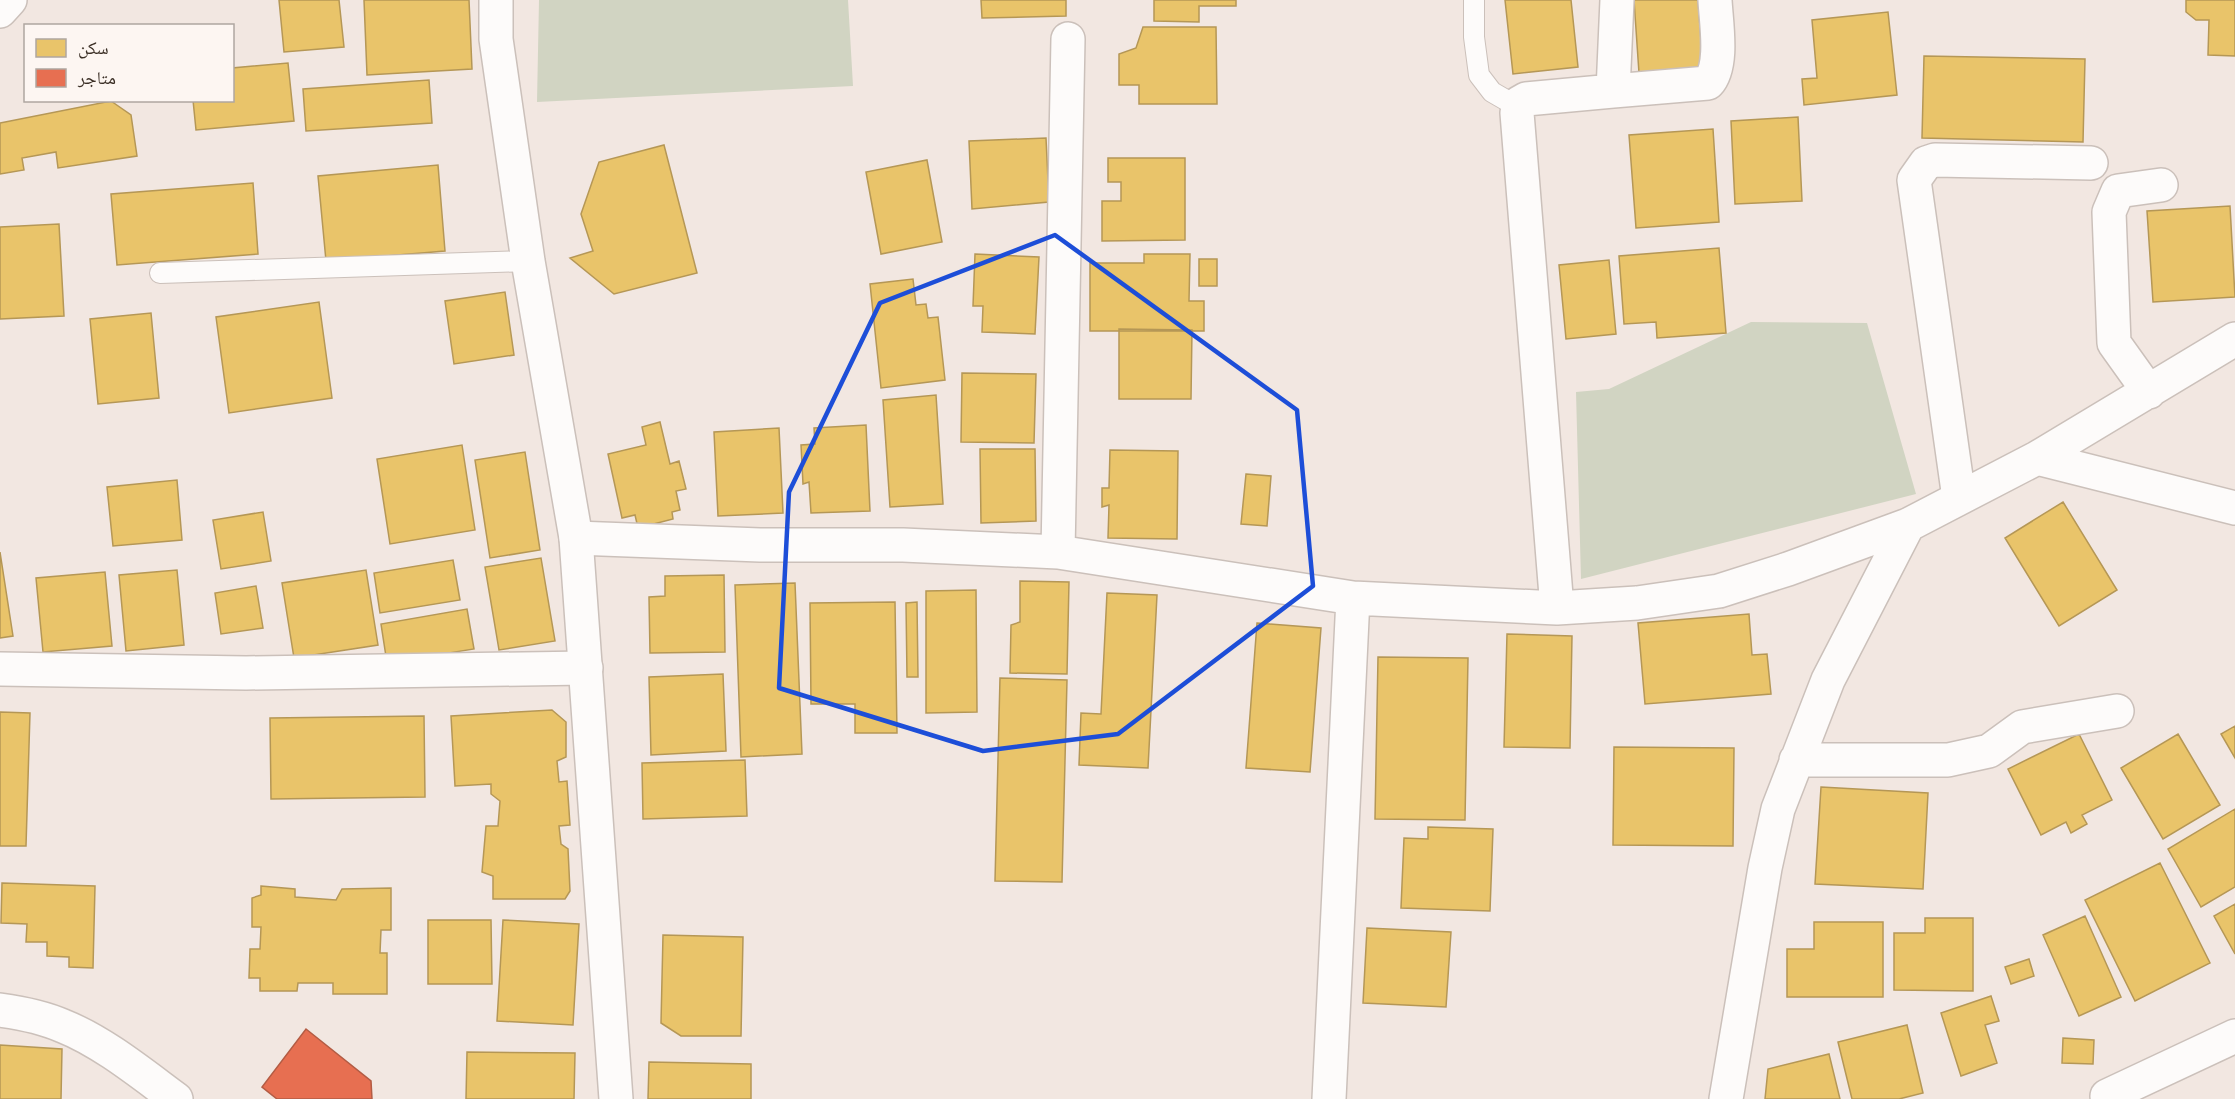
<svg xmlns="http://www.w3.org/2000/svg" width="2235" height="1099" viewBox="0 0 2235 1099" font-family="'PT Sans','Noto Naskh Arabic',sans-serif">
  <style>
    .green { fill: #d1d4c2 }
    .homes { fill: #e9c46a; stroke: #b59756; stroke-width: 1.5 }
    .shops { fill: #e76f51; stroke: #b35c44; stroke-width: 1.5 }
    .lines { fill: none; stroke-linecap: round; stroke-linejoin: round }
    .service-casing { stroke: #cbc0ba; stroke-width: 22 }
    .minor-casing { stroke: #cbc0ba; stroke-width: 36 }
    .tertiary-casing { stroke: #cbc0ba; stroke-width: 36 }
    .service { stroke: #fdfbfa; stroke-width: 20 }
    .minor { stroke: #fdfbfa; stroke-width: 33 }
    .tertiary { stroke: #fdfbfa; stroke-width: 33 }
    .marked { fill: none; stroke: #1d4ed8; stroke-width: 4.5; stroke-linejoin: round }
  </style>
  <rect width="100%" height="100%" fill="#f2e7e1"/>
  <path class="green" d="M 539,0 L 848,0 L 853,86 L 537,102 Z
    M 1751,322 L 1867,323 L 1916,494 L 1581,579 L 1576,392 L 1609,389 Z"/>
  <path class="homes" d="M 279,0 L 339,0 L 344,47 L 284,52 Z
    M 364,0 L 469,0 L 472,69 L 367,75 Z
    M 981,0 L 1066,0 L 1066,16 L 982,18 Z
    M 1154,0 L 1236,0 L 1236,6 L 1199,6 L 1199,22 L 1154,21 Z
    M 1505,0 L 1571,0 L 1578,67 L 1513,74 Z
    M 1634,0 L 1698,0 L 1703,68 L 1639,73 Z
    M 2186,0 L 2235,0 L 2235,56 L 2208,55 L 2209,20 L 2196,20 L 2186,12 Z
    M 1888,12 L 1897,95 L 1804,105 L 1802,79 L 1817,78 L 1812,20 Z
    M 1143,27 L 1216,27 L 1217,104 L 1139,104 L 1139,85 L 1119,85 L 1119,54 L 1136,48 Z
    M 1924,56 L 2085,59 L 2083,142 L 1922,138 Z
    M 288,63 L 294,121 L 196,130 L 193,100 L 232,100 L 232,68 Z
    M 429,80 L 432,123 L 306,131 L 303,89 Z
    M 111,101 L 131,115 L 137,156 L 58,168 L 56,152 L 22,158 L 24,170 L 0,174 L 0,123 Z
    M 1798,117 L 1802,201 L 1735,204 L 1731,121 Z
    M 1713,129 L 1719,222 L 1636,228 L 1629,135 Z
    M 1046,138 L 1049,202 L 972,209 L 969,141 Z
    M 664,145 L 697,273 L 614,294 L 570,258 L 593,251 L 581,214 L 599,162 Z
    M 1108,158 L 1185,158 L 1185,240 L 1102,241 L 1102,201 L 1121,201 L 1121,182 L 1108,182 Z
    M 927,160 L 942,242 L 881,254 L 866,172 Z
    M 438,165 L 445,251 L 326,261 L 318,176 Z
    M 253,183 L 258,254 L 117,265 L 111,194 Z
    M 2230,206 L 2235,297 L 2153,302 L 2147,211 Z
    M 59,224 L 64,316 L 0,319 L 0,227 Z
    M 1719,248 L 1726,333 L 1657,338 L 1656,322 L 1624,324 L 1619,256 Z
    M 975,254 L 1039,257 L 1035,334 L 982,332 L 983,306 L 973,306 Z
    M 1144,254 L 1190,254 L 1189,301 L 1204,301 L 1204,331 L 1090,331 L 1090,263 L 1144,263 Z
    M 1199,259 L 1217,259 L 1217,286 L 1199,286 Z
    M 1609,260 L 1616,334 L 1566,339 L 1559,265 Z
    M 913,279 L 916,305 L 926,304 L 928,318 L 938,317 L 945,380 L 881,388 L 870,284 Z
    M 505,292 L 514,355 L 454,364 L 445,301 Z
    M 319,302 L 332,398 L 229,413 L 216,317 Z
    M 151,313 L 159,398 L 98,404 L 90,319 Z
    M 1119,329 L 1192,330 L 1191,399 L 1119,399 Z
    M 962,373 L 1036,374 L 1034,443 L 961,442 Z
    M 936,395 L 943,504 L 890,507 L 883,400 Z
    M 660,422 L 670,464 L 679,461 L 686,489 L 676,491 L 680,510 L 672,512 L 673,519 L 638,528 L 635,515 L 622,518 L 608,454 L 646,445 L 642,427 Z
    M 866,425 L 870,511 L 811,513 L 809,482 L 803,484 L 801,445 L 815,444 L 814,428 Z
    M 779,428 L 783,513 L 718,516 L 714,432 Z
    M 462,445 L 475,530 L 390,544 L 377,459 Z
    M 980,449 L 1035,449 L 1036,521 L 981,523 Z
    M 1110,450 L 1178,451 L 1177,539 L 1108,538 L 1109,505 L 1102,507 L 1102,488 L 1109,488 Z
    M 525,452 L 540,550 L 490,558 L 475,460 Z
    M 1246,474 L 1271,476 L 1267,526 L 1241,524 Z
    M 177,480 L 182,540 L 113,546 L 107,487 Z
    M 2063,502 L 2117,590 L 2059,626 L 2005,538 Z
    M 263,512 L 271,561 L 221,569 L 213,520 Z
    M 0,552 L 13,636 L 0,638 Z
    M 541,558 L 555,641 L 499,650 L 485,567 Z
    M 453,560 L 460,600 L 380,613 L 374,573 Z
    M 177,570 L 184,645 L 126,651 L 119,575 Z
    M 366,570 L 378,645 L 294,658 L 282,583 Z
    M 105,572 L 112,646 L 43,652 L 36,578 Z
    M 724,575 L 725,652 L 650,653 L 649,597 L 665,596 L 665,576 Z
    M 1020,581 L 1069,582 L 1067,674 L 1010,673 L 1011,625 L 1020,622 Z
    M 795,583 L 802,754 L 741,757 L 735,585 Z
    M 256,586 L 263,628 L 221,634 L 215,593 Z
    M 976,590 L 977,712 L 926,713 L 926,591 Z
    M 1107,593 L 1157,595 L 1148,768 L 1079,765 L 1081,713 L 1101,714 Z
    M 895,602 L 897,733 L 855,733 L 855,704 L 811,704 L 810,603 Z
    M 917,602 L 918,677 L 907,677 L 906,603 Z
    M 467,609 L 474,649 L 387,663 L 381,624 Z
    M 1749,614 L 1752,655 L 1767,654 L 1771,694 L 1645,704 L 1638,623 Z
    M 1257,623 L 1321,628 L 1310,772 L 1246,768 Z
    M 1507,634 L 1572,636 L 1570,748 L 1504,747 Z
    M 1378,657 L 1468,658 L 1465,820 L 1375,819 Z
    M 723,674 L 726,751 L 651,755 L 649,677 Z
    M 1000,678 L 1067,680 L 1062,882 L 995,881 Z
    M 552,710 L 566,722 L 566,757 L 557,761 L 559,782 L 567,781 L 570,825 L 559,826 L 561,844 L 568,849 L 570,891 L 565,899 L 493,899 L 493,876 L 482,872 L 486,826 L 498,826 L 500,801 L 491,794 L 491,784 L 455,786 L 451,716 Z
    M 0,712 L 30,713 L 26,846 L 0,846 Z
    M 424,716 L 425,797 L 271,799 L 270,718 Z
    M 2235,726 L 2235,758 L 2221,734 Z
    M 2079,734 L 2112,800 L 2082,815 L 2087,824 L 2071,833 L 2066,822 L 2041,835 L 2008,769 Z
    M 2178,734 L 2220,805 L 2163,839 L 2121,768 Z
    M 1614,747 L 1734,748 L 1733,846 L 1613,845 Z
    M 745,760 L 747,816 L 643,819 L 642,763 Z
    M 1821,787 L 1928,793 L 1923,889 L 1815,884 Z
    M 2235,809 L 2235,887 L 2201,907 L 2168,849 Z
    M 1428,827 L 1493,829 L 1490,911 L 1401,908 L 1404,838 L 1428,839 Z
    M 2160,863 L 2210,963 L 2135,1001 L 2085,900 Z
    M 2,883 L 95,886 L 93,968 L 69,967 L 69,957 L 47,956 L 47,942 L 26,942 L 27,924 L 1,923 Z
    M 261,886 L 295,889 L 295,897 L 336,900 L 342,889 L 391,888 L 391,930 L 381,930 L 380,953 L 387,953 L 387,994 L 333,994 L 333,983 L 298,983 L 297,991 L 260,991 L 260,978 L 249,978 L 250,949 L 260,949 L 261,927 L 252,927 L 252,898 L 261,895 Z
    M 2235,904 L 2235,954 L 2214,916 Z
    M 2085,916 L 2121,997 L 2079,1016 L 2043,935 Z
    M 1925,918 L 1973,918 L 1973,991 L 1894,990 L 1894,933 L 1925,933 Z
    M 428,920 L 491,920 L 492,984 L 428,984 Z
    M 503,920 L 579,924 L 573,1025 L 497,1021 Z
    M 1814,922 L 1883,922 L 1883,997 L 1787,997 L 1787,949 L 1814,949 Z
    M 1367,928 L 1451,932 L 1446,1007 L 1363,1003 Z
    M 663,935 L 743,937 L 741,1036 L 681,1036 L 661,1023 Z
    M 2029,959 L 2034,976 L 2011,984 L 2005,967 Z
    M 1991,996 L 1999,1021 L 1985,1025 L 1997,1063 L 1961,1076 L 1941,1013 Z
    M 1907,1025 L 1923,1093 L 1899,1099 L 1852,1099 L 1838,1042 Z
    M 2063,1038 L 2094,1040 L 2093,1064 L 2062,1063 Z
    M 0,1045 L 62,1049 L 61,1099 L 0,1099 Z
    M 467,1052 L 575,1053 L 574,1099 L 466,1099 Z
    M 1829,1054 L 1840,1099 L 1765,1099 L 1768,1069 Z
    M 649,1062 L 751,1064 L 751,1099 L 648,1099 Z"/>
  <path class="shops" d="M 306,1029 L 371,1081 L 372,1099 L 277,1099 L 262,1087 Z"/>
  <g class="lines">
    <g class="service-casing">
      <path id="service" d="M 1474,0 L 1474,37 L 1479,75 L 1492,92 L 1518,107
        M 160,273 L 528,261"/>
    </g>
    <g class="minor-casing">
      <path id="minor" d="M 0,11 L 10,0
        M 1613,91 L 1708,83 C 1724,66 1716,22 1715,0
        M 2149,392 L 2114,343 L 2109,212 L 2118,191 L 2161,185
        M 2037,458 L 2235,508
        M 1959,498 L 1914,180 L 1926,163 L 1935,160 L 2091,163
        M 576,538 L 760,545 L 903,545 L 1058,552 L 1353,598 L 1557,608 L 1637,603 L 1719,591 L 1788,569 L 1908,525 L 2037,458 L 2235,339
        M 1058,552 L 1068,39
        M 1557,608 L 1517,113 L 1519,103 L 1526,99 L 1613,91 L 1617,0
        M 0,669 L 246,673 L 586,668
        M 1796,760 L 1948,760 L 1989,751 L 2022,727 L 2117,711
        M 2107,1096 L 2235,1036
        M 1329,1099 L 1353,598
        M 1726,1099 L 1765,868 L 1778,809 L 1828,680 L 1908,525"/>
    </g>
    <g class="tertiary-casing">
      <path id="tertiary" d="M 496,0 L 496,39 L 528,261 L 576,538 L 616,1099
        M 0,1010 C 22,1013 43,1017 63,1026 C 103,1042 142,1074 176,1099"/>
    </g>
    <use href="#service" class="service"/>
    <use href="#minor" class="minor"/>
    <use href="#tertiary" class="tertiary"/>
  </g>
  <path class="marked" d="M 1055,235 L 1297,410 L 1313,586 L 1118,734 L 983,751 L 779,688 L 789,492 L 880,303 Z"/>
  <rect x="24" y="24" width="210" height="78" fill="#fdf6f2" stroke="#afa6a0" stroke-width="1.5"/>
  <rect x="36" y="39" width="30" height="18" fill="#e9c46a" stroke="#afa6a0" stroke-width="1.5"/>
  <text x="78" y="54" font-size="18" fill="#3b2f26">سكن</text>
  <rect x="36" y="69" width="30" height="18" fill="#e76f51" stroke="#afa6a0" stroke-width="1.5"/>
  <text x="78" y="84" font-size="18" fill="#3b2f26">متاجر</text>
</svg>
